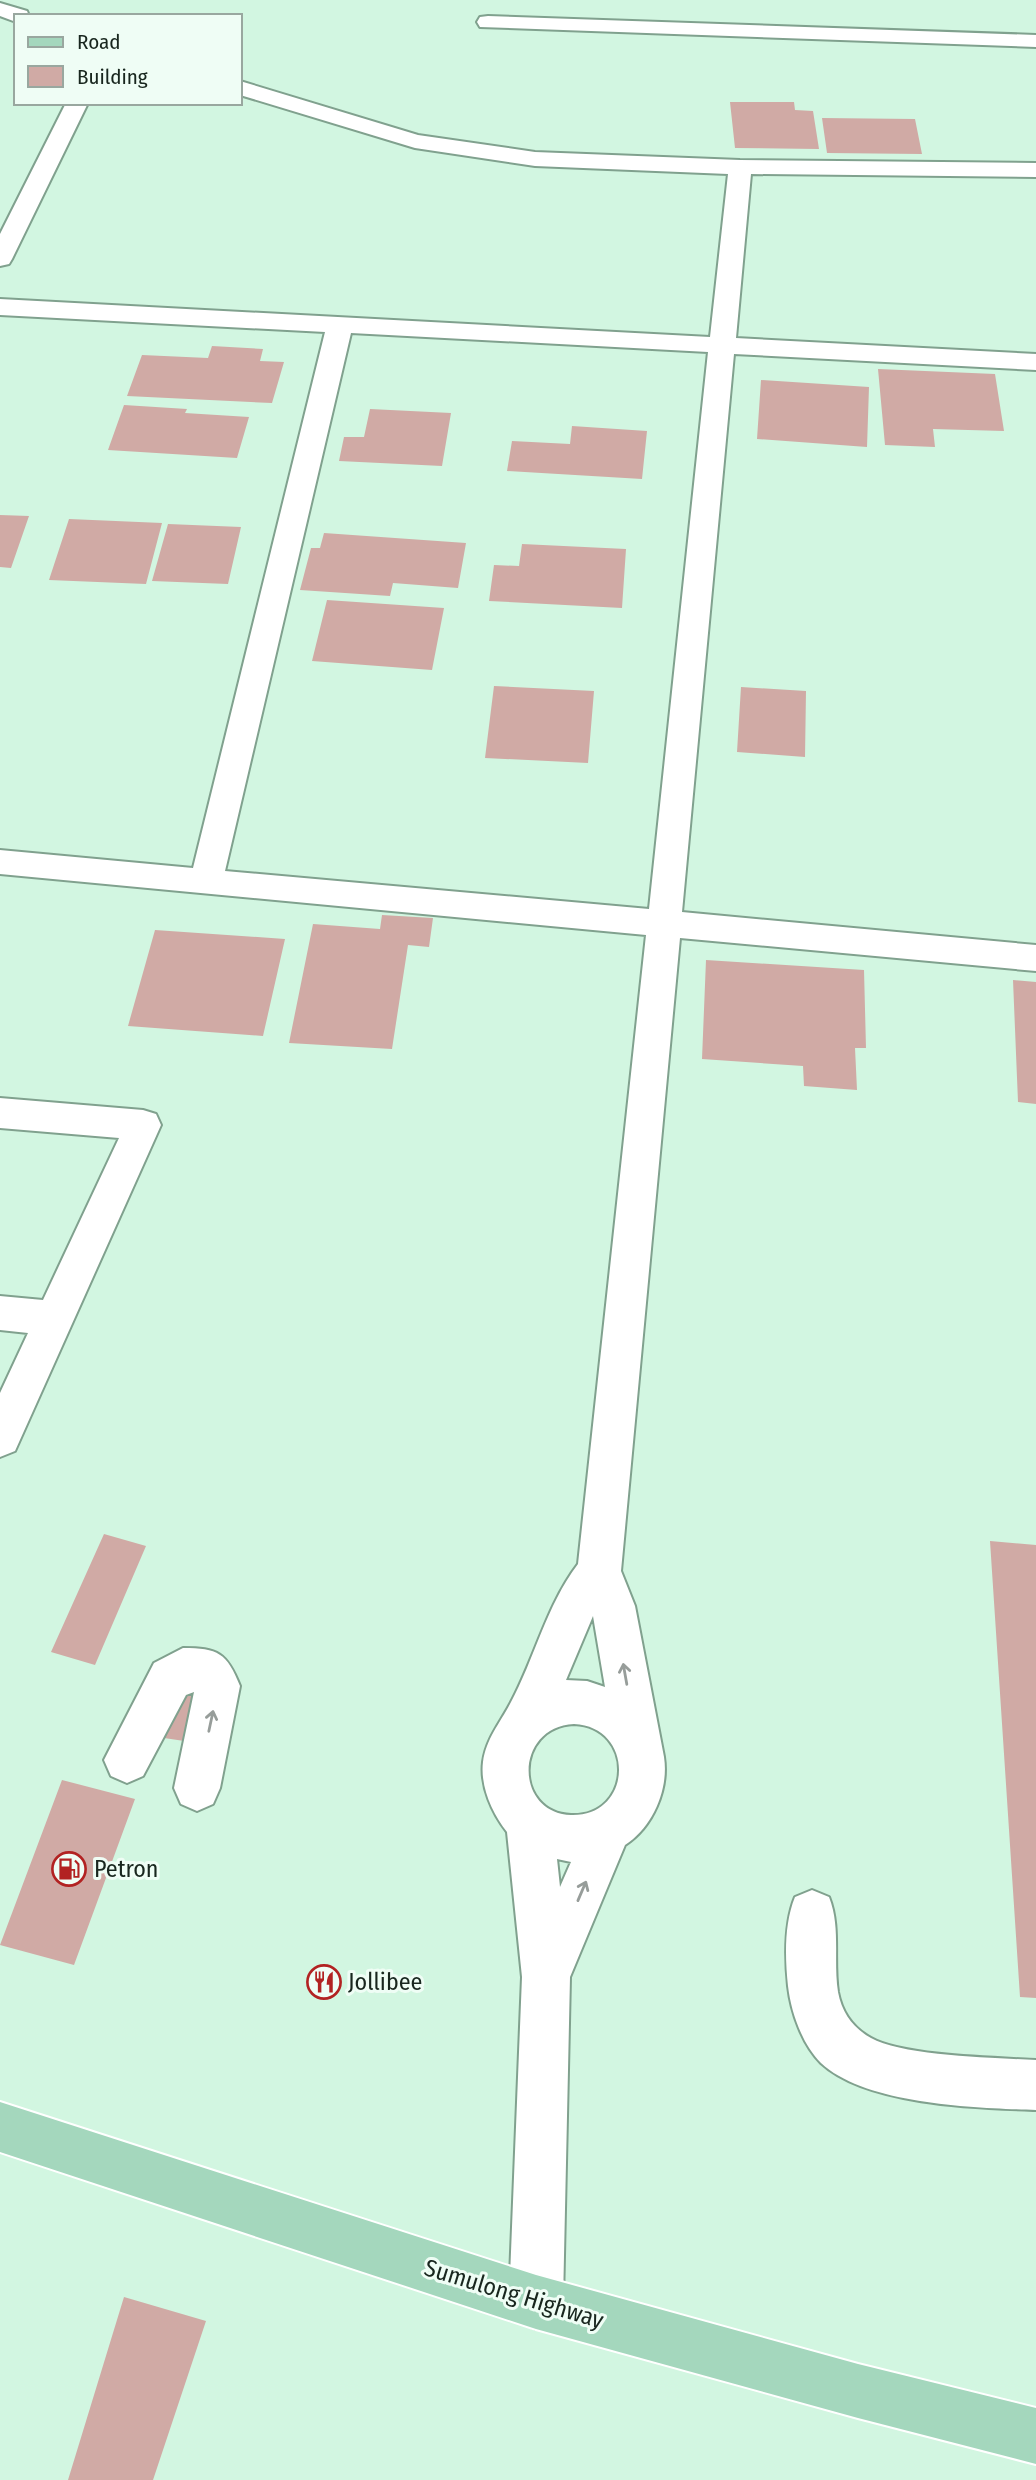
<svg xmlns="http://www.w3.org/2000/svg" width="1036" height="2480" viewBox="0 0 1036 2480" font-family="'Fira Sans Condensed',sans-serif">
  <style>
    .building { fill: #d0aaa5 }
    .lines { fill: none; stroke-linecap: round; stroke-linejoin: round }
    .minor-casing { stroke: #80a18e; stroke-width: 4 }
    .major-casing { stroke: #fff; stroke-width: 4 }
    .minor { fill: #fff; fill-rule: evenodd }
    .major { fill: #a4d7bd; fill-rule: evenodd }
    .oneway { stroke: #979d9a }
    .labels { text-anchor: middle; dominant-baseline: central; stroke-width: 6; stroke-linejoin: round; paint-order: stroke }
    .near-poi-label { font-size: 24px; fill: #18261e; stroke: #effdf5; text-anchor: start }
    .near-street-label { font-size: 24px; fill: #18261e; stroke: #effdf5 }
  </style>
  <rect width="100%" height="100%" fill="#d2f6e1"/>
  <path class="building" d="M 730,102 L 794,102 L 795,110 L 813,111 L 819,149 L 735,148 Z
    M 822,118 L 915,119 L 922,154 L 827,153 Z
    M 212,346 L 263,349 L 260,361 L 284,362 L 272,403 L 127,396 L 142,355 L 208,358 Z
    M 878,369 L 995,374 L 1004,431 L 933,429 L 935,447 L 885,445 Z
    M 761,380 L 869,387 L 867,447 L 757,439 Z
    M 124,405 L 187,409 L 185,413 L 249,417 L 237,458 L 108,450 Z
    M 370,409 L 451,413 L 442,466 L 339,461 L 344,437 L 364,437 Z
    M 572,426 L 647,431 L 642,479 L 507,471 L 512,441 L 570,444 Z
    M 0,515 L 29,516 L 11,568 L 0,567 Z
    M 69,519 L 162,523 L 146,584 L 49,580 Z
    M 168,524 L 241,527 L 228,584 L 152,581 Z
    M 324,533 L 466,543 L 458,588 L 393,583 L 390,596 L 300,590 L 311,548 L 320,548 Z
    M 522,544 L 626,549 L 622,608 L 489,601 L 494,565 L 519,566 Z
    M 327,600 L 444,608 L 432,670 L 312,661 Z
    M 494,686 L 594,691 L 588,763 L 485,758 Z
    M 741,687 L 806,691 L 805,757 L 737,752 Z
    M 382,915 L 433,918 L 429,947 L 408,945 L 392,1049 L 289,1043 L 313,924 L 380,929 Z
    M 155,930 L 285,939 L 263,1036 L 128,1026 Z
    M 706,960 L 864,970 L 866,1048 L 855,1048 L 857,1090 L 804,1086 L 803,1066 L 702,1059 Z
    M 1013,980 L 1036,982 L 1036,1104 L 1018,1102 Z
    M 104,1534 L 146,1546 L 95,1665 L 51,1652 Z
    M 990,1541 L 1036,1545 L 1036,1998 L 1020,1997 Z
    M 179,1684 L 206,1688 L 191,1742 L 164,1738 Z
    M 62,1780 L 135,1799 L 74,1965 L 0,1945 Z
    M 124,2297 L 206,2321 L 153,2480 L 68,2480 Z"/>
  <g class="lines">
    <g class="minor-casing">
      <path id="minor" d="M 0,3 L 27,11 L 29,16 L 16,16 L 16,22 L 0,16 Z
        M 488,16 L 1036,35 L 1036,47 L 480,27 L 477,22 L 480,17 Z
        M 240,81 L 418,135 L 535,152 L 740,160 L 1036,163 L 1036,177 L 751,174 L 736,338 L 1036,354 L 1036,370 L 734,354 L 682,912 L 1036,945 L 1036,971 L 680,938 L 621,1571 L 635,1606 L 664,1757 C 669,1789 653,1827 625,1845 L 570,1977 L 563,2302 L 555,2321 L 536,2329 L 517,2321 L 509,2302 L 522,1977 L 507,1832 C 492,1813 480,1786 483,1762 C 486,1739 500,1723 510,1704 C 535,1658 546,1606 578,1564 L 646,935 L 0,874 L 0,850 L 193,868 L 325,332 L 0,315 L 0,299 L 710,337 L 728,174 L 535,166 L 415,148 L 240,95 ZM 351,333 L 708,352 L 649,909 L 225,871 ZM 593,1616 L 605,1687 L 587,1681 L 566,1680 ZM 574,1724 C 636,1727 633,1817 571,1815 C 514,1813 514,1727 574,1724 ZM 557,1859 L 571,1862 L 560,1887 Z
        M 66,103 L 88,103 L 12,259 L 9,264 L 0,266 L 0,234 Z
        M 0,1098 L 143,1110 L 156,1114 L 161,1125 L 15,1451 L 0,1457 L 0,1393 L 28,1333 L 0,1330 L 0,1296 L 43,1300 L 119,1138 L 0,1128 Z
        M 183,1648 C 218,1648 227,1653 240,1686 L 220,1788 L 213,1804 L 197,1811 L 181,1804 L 174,1788 L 194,1692 L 186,1695 L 143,1776 L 127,1783 L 111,1776 L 104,1760 L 154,1663 Z
        M 812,1890 L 829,1897 C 841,1927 833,1960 838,1992 C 842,2013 853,2028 871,2038 C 902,2056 998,2058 1036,2060 L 1036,2110 C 977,2108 866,2105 821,2063 C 802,2044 791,2012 788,1986 C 785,1957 784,1924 795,1897 Z"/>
    </g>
    <g class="major-casing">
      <path id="major" d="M 0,2102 L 536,2275 L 858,2364 L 1036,2408 L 1036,2464 L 858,2418 L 536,2329 L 0,2152 Z"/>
    </g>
    <use href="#minor" class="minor"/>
    <use href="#major" class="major"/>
  </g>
  <defs><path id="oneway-shaft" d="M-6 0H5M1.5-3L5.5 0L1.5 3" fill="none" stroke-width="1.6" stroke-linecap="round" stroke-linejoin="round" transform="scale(1.75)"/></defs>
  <g class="oneway">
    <use href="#oneway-shaft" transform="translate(625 1674) rotate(-100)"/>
    <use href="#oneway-shaft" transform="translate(211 1721) rotate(-78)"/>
    <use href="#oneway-shaft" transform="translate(582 1891) rotate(-67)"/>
  </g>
  <defs>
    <g id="fuel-ring" transform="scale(1.75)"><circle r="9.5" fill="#effdf5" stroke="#b22222" stroke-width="1.5"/><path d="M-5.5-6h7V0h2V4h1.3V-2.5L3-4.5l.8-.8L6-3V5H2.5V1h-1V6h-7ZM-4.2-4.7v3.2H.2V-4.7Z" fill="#b22222"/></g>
    <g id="restaurant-ring" transform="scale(1.75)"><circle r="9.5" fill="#effdf5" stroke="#b22222" stroke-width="1.5"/><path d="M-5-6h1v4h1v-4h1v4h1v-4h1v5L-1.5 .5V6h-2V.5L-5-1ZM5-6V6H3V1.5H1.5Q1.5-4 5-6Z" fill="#b22222"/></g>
  </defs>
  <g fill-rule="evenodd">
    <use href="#fuel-ring" x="69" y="1869"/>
    <use href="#restaurant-ring" x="324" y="1982"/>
  </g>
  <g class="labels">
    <g class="near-poi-label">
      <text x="94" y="1869">Petron</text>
      <text x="348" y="1982">Jollibee</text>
    </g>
    <g class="near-street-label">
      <text transform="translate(514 2294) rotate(17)">Sumulong Highway</text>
    </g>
  </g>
  <rect x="14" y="14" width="228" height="91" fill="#effdf5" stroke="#99a79f" stroke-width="2"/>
  <rect x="28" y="37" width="35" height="10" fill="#a4d7bd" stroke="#99a79f" stroke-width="2"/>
  <text x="77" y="49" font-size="21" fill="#18261e">Road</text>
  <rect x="28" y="66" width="35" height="21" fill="#d0aaa5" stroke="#99a79f" stroke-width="2"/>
  <text x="77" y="84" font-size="21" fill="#18261e">Building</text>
</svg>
